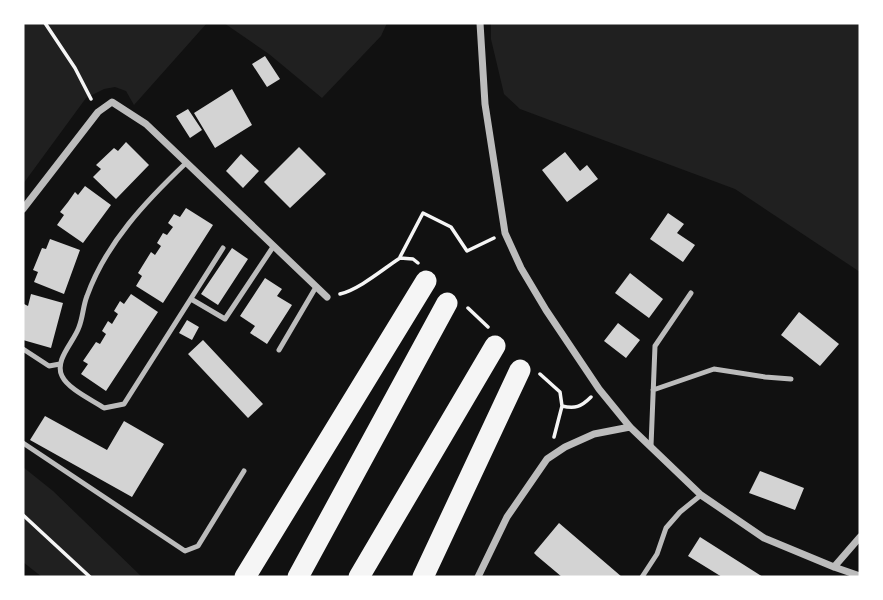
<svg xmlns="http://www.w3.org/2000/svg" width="883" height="600" viewBox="0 0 883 600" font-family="'Crimson Pro',serif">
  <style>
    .green { fill: #202020 }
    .building { fill: #d3d3d3 }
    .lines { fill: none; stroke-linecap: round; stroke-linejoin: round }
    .path { stroke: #f5f5f5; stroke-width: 3.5 }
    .service { stroke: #bcbcbc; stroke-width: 5 }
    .minor { stroke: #bcbcbc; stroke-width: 7 }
    .motorway { stroke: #f5f5f5; stroke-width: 21 }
  </style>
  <rect width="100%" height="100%" fill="#111"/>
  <path class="green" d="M 23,23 L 207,23 L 134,105 L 126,91 L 115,87 L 104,89 L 86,98 L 23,184 Z
    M 224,23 L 387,23 L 381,36 L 322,98 L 269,54 Z
    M 491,23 L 860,23 L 860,272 L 735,189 L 520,109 L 504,94 L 491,39 Z
    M 23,467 L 53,491 L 142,577 L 42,577 L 23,562 Z"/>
  <path class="building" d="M 265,56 L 280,79 L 267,87 L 252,64 Z
    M 232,89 L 252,125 L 215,148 L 194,113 Z
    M 188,109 L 202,130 L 190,138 L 176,116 Z
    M 126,142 L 149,165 L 116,199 L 93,177 L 101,169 L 96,165 L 114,148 L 118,151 Z
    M 299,147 L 326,174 L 290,208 L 264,182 Z
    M 565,152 L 580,171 L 587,165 L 598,179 L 567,202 L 542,170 Z
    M 241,154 L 259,171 L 243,188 L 226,171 Z
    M 85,186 L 111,205 L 83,243 L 57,225 L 64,215 L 60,212 L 68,202 L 75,192 L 78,195 Z
    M 186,208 L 213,225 L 163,303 L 136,286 L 142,276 L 138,273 L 151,252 L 155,255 L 161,246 L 157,243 L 163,233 L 167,235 L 173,227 L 168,223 L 174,214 L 180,217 Z
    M 668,213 L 684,224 L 677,233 L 695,245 L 683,262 L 650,239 Z
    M 50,239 L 80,250 L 64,294 L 34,282 L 38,272 L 33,270 L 42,248 L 46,249 Z
    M 232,248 L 248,259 L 218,305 L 201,294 Z
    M 630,273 L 663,299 L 649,318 L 615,293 Z
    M 265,278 L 282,289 L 277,296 L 292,305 L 267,344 L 250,333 L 255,326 L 240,316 Z
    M 31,294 L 63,303 L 51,348 L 23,340 L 23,309 L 24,304 L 28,306 Z
    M 131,294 L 158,312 L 106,391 L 81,374 L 88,364 L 83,361 L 96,342 L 100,344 L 106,334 L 102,331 L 108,321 L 112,324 L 118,314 L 114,311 L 120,301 L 124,304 Z
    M 799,312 L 839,344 L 820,366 L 781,335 Z
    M 187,320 L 199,327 L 192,340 L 179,333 Z
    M 618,323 L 640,340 L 626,358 L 604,341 Z
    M 203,340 L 263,404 L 248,418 L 188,354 Z
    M 45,416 L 107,450 L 124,421 L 164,444 L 132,497 L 30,440 Z
    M 760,471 L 804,488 L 795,510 L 749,493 Z
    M 559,523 L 622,577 L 562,577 L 537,556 L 534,553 Z
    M 700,537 L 763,577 L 722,577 L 688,556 Z"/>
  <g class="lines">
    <path class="path" d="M 45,23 L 75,68 L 91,99
      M 400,257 L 423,213 L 451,227 L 467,251 L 494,238
      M 340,294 C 360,289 383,269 400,258 L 413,259 L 418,263
      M 468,308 L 488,327
      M 540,374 L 560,392 L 562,406 L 554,437
      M 562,406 C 575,409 581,407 591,397
      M 23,515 L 90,577"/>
    <path class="service" d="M 186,163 C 146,201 106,243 87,296 C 83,306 83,317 79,327 C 74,342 54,360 62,376 C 68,389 92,400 104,408 L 124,404 L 223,248
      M 191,299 L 225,319 L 273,247
      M 23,349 L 49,366 L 60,364
      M 279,350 L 316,287
      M 653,390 L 714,369 L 765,377 L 791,379
      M 23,443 L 185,551 L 198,546 L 244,471
      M 651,446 L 655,346 L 691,293
      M 642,577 L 657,554 L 666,528 L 680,512 L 701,495"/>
    <path class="minor" d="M 480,23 L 485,104 L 505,233 L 521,268 L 546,310 L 599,389 L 630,427 L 701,495 L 764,538 L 834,567 L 860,576
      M 23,209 L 98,112 L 112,102 L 146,124 L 327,297
      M 834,567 L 860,537
      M 478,577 L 507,517 L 547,459 L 565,447 L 594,434 L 630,427"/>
    <path class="motorway" d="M 245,577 L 426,281
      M 298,577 L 447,303
      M 359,577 L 495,346
      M 423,577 L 520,370"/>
  </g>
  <rect width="883" height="600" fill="none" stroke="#ffffff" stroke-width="49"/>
</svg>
